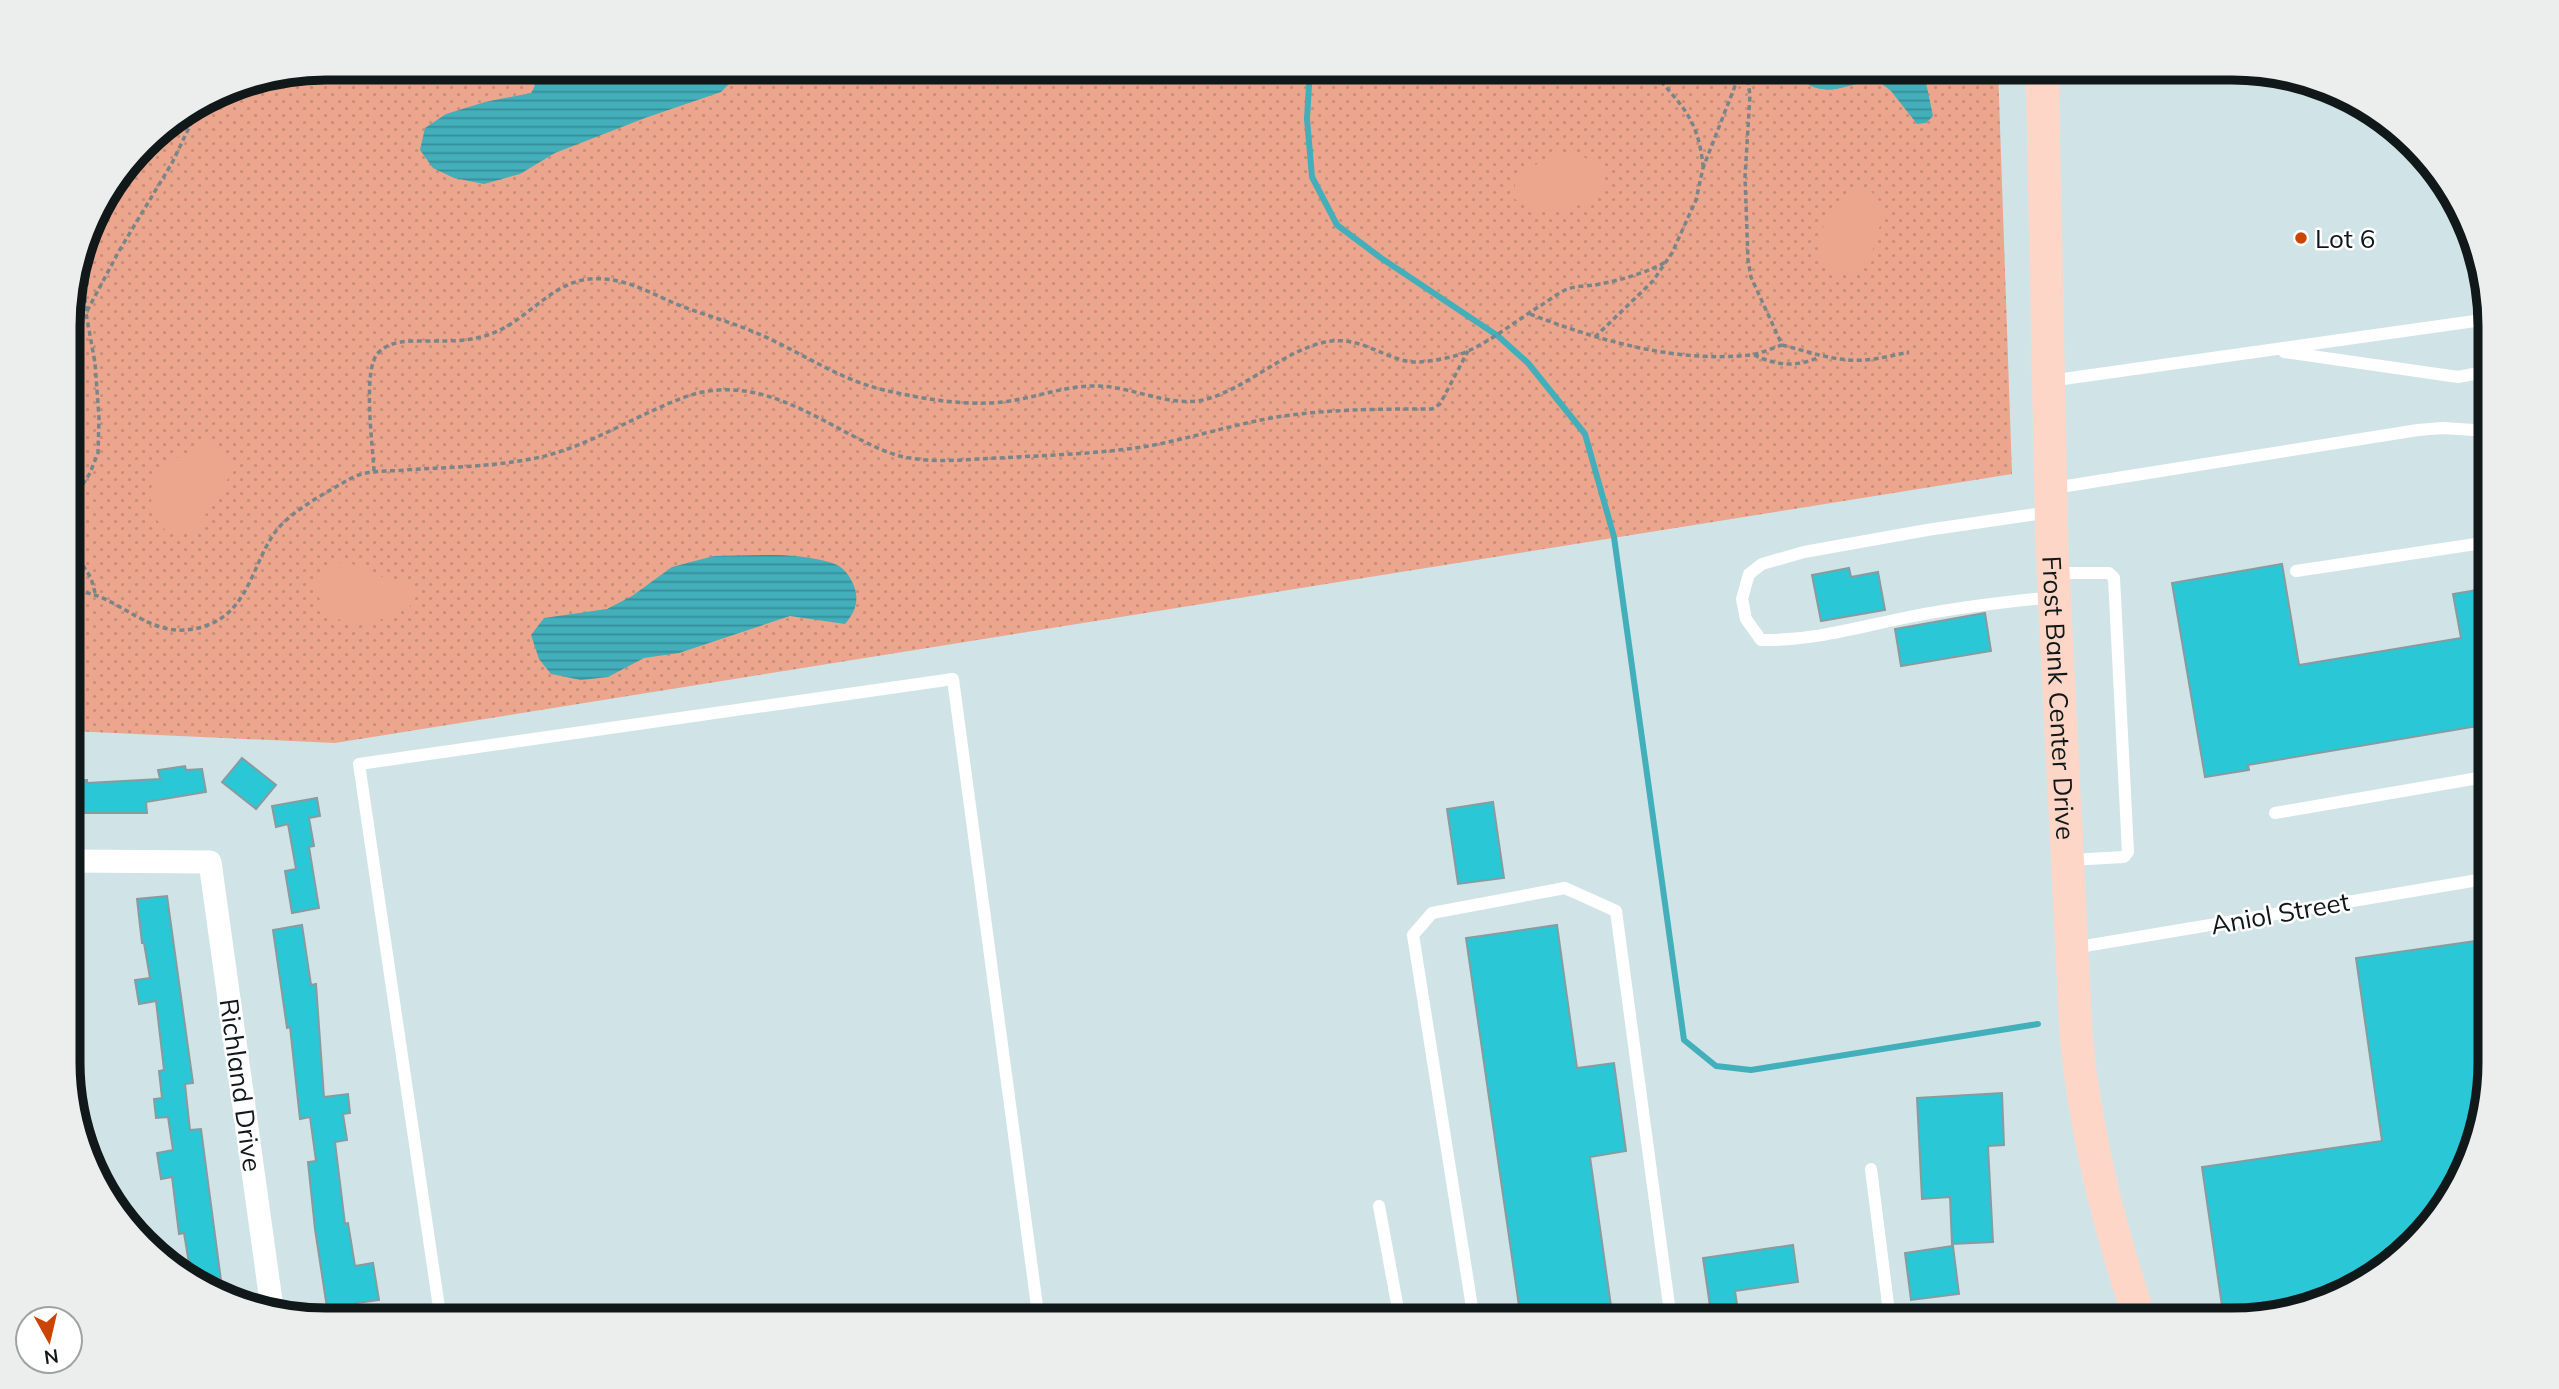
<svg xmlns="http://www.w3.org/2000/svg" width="2559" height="1389" viewBox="0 0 2559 1389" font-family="Mulish,sans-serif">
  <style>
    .grass { fill: url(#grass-dots) }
    .pitch { fill: #eca68e }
    .water { fill: url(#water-rules) }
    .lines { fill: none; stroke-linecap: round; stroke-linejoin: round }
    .stream { stroke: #42afbb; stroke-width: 6 }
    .building { fill: #2ac7d7; stroke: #899b9e; stroke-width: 2 }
    .path { stroke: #788689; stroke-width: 3.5; stroke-dasharray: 5 3.5; stroke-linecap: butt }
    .service { stroke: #fff; stroke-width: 12 }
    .minor { stroke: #fff; stroke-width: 23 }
    .secondary { stroke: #fdd6c8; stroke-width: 33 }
    .poi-dot { fill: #cb4502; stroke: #fff; stroke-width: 2.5 }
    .labels { text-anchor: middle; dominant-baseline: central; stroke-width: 5; stroke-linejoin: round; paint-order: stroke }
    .poi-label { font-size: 26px; fill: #111819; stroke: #fff; text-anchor: start }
    .street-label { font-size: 26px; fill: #111819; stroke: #fff }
    .rim { fill: none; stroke: #111819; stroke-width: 9 }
  </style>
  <defs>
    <pattern id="grass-dots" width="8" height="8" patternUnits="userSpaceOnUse" patternTransform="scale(1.75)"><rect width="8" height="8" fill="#eca68e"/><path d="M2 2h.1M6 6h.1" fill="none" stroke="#c98e7a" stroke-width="1.8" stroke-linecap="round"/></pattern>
    <pattern id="water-rules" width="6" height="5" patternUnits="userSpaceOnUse" patternTransform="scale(1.75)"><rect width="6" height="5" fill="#42afbb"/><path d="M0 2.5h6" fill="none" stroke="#368d97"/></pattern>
  </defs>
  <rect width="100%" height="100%" fill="#d0e4e7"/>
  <path class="grass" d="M 326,68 L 1998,68 L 2012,474 L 335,743 L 70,731 L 69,309 L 95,212 L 156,133 L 228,88 Z"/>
  <path class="pitch" d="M 1562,153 C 1580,153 1615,165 1599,190 C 1583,214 1535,216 1515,199 L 1515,180 L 1533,166 Z
    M 1865,188 C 1891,201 1880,225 1874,246 C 1869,264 1856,281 1835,273 C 1830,271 1826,268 1823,262 C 1821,256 1821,237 1821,230 L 1847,194 Z
    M 202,442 L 211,443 L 219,448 L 229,465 L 229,477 L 196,530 C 189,533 181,535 174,534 C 151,528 145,490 157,473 C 168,457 190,457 202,442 Z
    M 342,562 L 363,567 L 384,578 L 410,581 L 416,588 L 415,599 L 408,609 C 393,614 377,623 361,624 C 319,627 296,567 342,562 Z"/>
  <path class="water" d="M 525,68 L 729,68 L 730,83 L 721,92 L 645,118 L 555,153 L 520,174 L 484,184 L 454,178 L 433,168 L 420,150 L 425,128 L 446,114 L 485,102 L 531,93 L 535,86 Z
    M 1790,68 L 1921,68 L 1924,73 L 1933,116 L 1926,123 L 1917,124 L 1891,91 L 1876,79 C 1837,87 1820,103 1790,68 Z
    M 714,556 C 752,556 798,551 835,564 C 845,568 852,579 855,589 C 859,603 854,613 845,624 L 790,616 L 679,653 L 644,658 L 608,677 L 581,680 L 551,674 L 539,659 L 531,635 L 544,618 L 607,609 L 632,596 L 672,567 Z"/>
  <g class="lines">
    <path class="stream" d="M 1310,68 L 1307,119 L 1312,177 L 1337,225 L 1381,258 L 1498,336 L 1528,363 L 1585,434 L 1614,537 L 1684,1040 L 1716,1066 L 1751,1070 L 2038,1024"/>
  </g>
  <path class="building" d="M 2282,564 L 2299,665 L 2461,638 L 2453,594 L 2489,588 L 2490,724 L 2248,765 L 2249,770 L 2205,777 L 2172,583 Z
    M 1849,568 L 1851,577 L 1878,572 L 1885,610 L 1821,621 L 1812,575 Z
    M 1985,613 L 1991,651 L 1901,666 L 1895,629 Z
    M 242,758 L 276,785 L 256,809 L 222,782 Z
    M 185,766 L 186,770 L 202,769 L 206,792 L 146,802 L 147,813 L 70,813 L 70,781 L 87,780 L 87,783 L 160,779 L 158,770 Z
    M 317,798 L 320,816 L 309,818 L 314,846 L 309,847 L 319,908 L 292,913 L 285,871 L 296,869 L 288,824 L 276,827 L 272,806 Z
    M 1493,802 L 1504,878 L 1458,884 L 1447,809 Z
    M 167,896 L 193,1083 L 185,1084 L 190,1130 L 201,1129 L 222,1288 L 208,1291 L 191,1276 L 184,1233 L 179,1234 L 172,1177 L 161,1179 L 157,1153 L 173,1150 L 168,1117 L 156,1118 L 154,1099 L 162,1098 L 159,1071 L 164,1070 L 156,1001 L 139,1004 L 135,980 L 150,978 L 144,943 L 142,943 L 137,899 Z
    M 302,925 L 311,985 L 316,984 L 324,1097 L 348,1094 L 350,1113 L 343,1114 L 347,1140 L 335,1142 L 345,1224 L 348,1223 L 355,1266 L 373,1263 L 379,1300 L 357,1303 L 360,1321 L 329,1321 L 315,1229 L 308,1162 L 316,1161 L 310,1117 L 300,1119 L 290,1027 L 287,1028 L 273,930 Z
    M 1557,925 L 1577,1068 L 1614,1063 L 1626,1151 L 1590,1157 L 1613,1320 L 1521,1320 L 1466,938 Z
    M 2490,939 L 2491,1063 L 2464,1177 L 2426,1233 L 2376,1278 L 2315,1307 L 2273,1316 L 2224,1320 L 2202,1167 L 2382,1141 L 2356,958 Z
    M 2002,1093 L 2004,1145 L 1988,1146 L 1993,1242 L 1952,1244 L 1950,1197 L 1922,1199 L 1917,1098 Z
    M 1793,1245 L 1798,1282 L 1735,1291 L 1739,1318 L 1712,1320 L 1703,1258 Z
    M 1953,1246 L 1959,1294 L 1911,1300 L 1905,1253 Z"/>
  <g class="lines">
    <path class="path" d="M 1274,68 C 1285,77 1313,82 1327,81 C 1340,80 1353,74 1364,68
      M 1650,68 C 1680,105 1698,116 1703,166
      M 86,311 L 85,296 L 98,208
      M 1530,314 C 1600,341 1676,363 1751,355 C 1762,353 1772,348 1782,345 L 1751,277 L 1748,260 L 1745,177 L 1750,95 L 1746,68
      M 1595,337 L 1653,281 L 1672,253 L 1696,200 L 1703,168 L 1742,68
      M 1782,345 C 1810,352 1836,362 1865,360 C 1879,359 1894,355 1909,352
      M 1754,355 C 1776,365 1796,368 1819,357
      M 374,471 C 373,447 362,370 378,353 C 390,340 410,341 427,341 C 454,341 475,342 500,330 C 531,315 554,282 590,279 C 622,276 648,292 676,304 C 701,314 728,321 754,332 C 798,350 837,379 884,390 C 922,399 964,406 1003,402 C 1036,398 1065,385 1099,386 C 1133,387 1169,407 1203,400 C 1247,389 1281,352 1325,342 C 1363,334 1389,364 1419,362 C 1434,361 1457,357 1470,350 C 1494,339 1517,320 1540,306 C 1548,301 1557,294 1565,290 C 1574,286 1586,286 1595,285 C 1621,280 1643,274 1666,262
      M 69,506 L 90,473 L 98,453 L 99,418 L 95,363 L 86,313 L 119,251 L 172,163 L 200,105
      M 69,544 L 91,578 L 96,596
      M 69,589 C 79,591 89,593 98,596 C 138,613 161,642 208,625 C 250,609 253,561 276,531 C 291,511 327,492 348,480 C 366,469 385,472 405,470 C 447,467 489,467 531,459 C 575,451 614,428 654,410 C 670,403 686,395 703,392 C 759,381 807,412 855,437 C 873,446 890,455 910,458 C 939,463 970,459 999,458 C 1050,455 1103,454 1154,445 C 1195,437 1235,424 1277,417 C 1328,409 1380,409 1432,409 L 1440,404 L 1468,351"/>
    <path class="service" d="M 2284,352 L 2458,377 L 2489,371
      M 2049,381 L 2489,319
      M 2054,488 L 2418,430 L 2443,428 L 2489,431
      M 2050,512 L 1927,530 L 1804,552 L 1762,564 L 1749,574 L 1742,599 L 1746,619 L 1761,640 C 1809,641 1852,629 1899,619 C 1950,608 2002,602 2054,597
      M 2296,571 L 2489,542
      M 2053,573 L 2109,573 L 2114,578 L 2128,852 L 2124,857 L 2070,860
      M 2275,813 L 2490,776
      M 2073,948 L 2490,878
      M 1871,1169 L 1890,1320
      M 1379,1206 L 1400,1320
      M 1474,1320 L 1413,935 L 1432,913 L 1565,888 L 1616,911 L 1671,1320
      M 441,1321 L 359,764 L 953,679 L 1039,1321"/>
    <path class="minor" d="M 70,861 L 210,862 L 272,1308"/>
    <path class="secondary" id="s1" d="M 2042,68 L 2052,550 L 2076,1034 C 2085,1133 2109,1226 2140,1320"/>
  </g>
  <circle class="poi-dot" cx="2301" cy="238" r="7"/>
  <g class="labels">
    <g class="poi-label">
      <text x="2315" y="238">Lot 6</text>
    </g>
    <g class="street-label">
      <text stroke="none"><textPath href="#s1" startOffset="630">Frost Bank Center Drive</textPath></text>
      <text transform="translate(2280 913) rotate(-10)">Aniol Street</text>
      <text transform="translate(241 1085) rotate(82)">Richland Drive</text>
    </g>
  </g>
  <path d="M0 0H2559V1389H0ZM326 80H2232A246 246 0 0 1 2478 326V1062A246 246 0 0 1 2232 1308H326A246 246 0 0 1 80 1062V326A246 246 0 0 1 326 80Z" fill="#eceded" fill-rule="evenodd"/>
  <path class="rim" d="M326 80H2232A246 246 0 0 1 2478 326V1062A246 246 0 0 1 2232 1308H326A246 246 0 0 1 80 1062V326A246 246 0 0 1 326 80Z"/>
  <g transform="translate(49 1340) rotate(172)"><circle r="33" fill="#ffffff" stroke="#a0a3a3" stroke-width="2"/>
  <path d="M0-5L12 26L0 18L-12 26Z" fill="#cb4502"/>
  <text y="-10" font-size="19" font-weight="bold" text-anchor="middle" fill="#111819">N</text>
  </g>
</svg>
